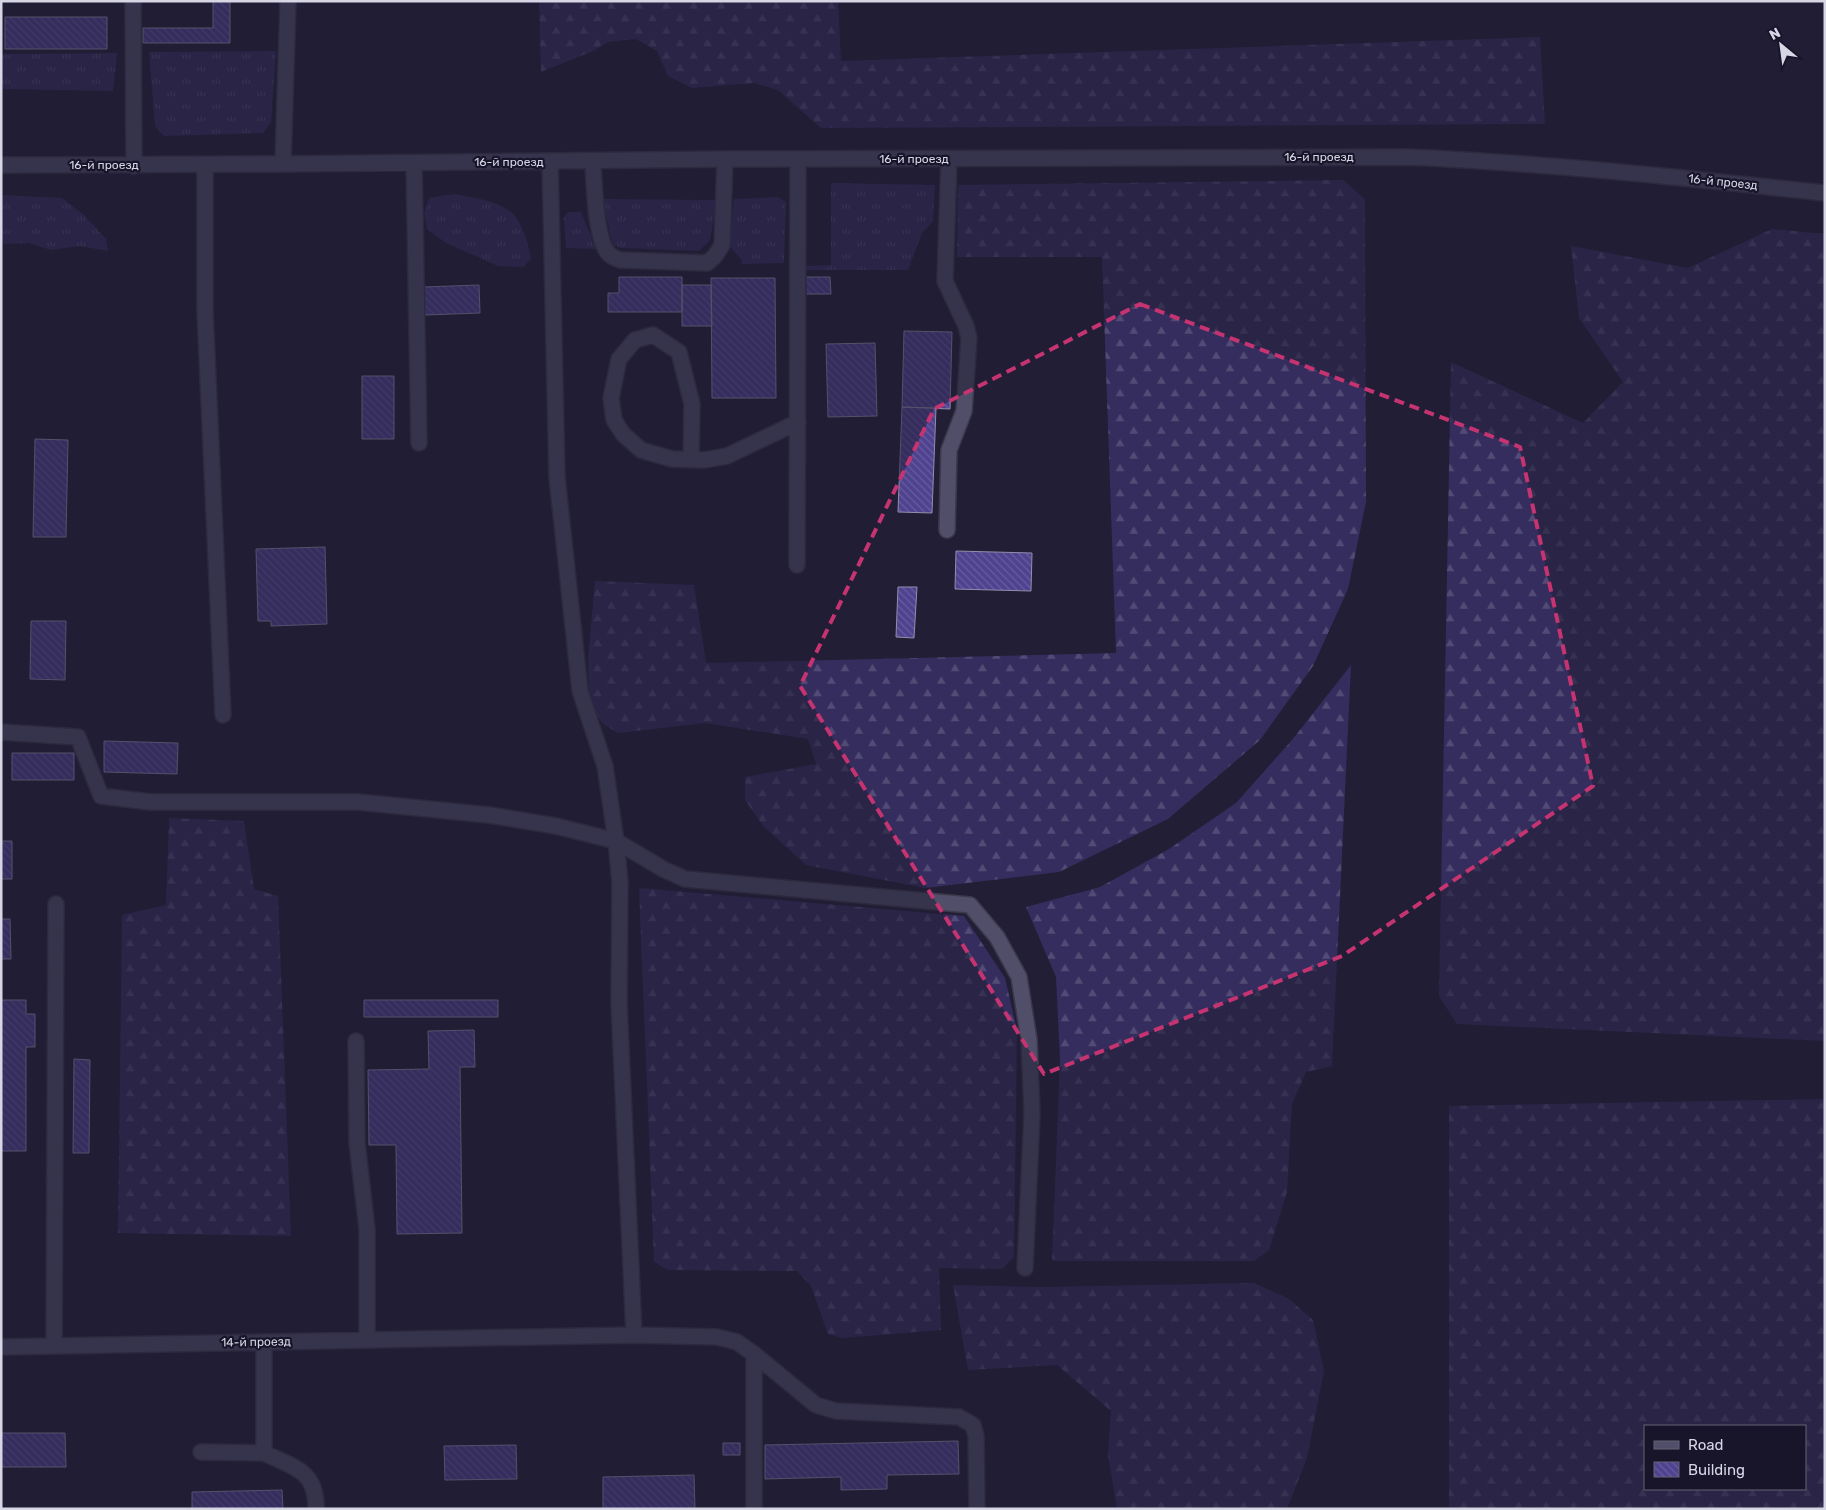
<svg xmlns="http://www.w3.org/2000/svg" width="1826" height="1510" viewBox="0 0 1826 1510" font-family="Rubik,sans-serif">
  <style>
    .grass { fill: url(#grass-tufts) }
    .forest { fill: url(#forest-firs); fill-rule: evenodd }
    .building { fill: url(#building-back-hatch); stroke: #918fac }
    .lines { fill: none; stroke-linecap: round; stroke-linejoin: round }
    .minor-casing { stroke: #3c394c; stroke-width: 18 }
    .minor { stroke: #504e68; stroke-width: 15 }
    .marked { fill: none; stroke: #c53470; stroke-width: 4; stroke-dasharray: 10 6; stroke-linejoin: round }
    .labels { text-anchor: middle; dominant-baseline: central; stroke-width: 4.5; stroke-linejoin: round; paint-order: stroke }
    .street-label { font-size: 12px; fill: #d6d6e5; stroke: #18152b }
  </style>
  <defs>
    <pattern id="grass-tufts" width="24" height="20" patternUnits="userSpaceOnUse" patternTransform="scale(1.25)"><rect width="24" height="20" fill="#352d5e"/><path d="M3 7l-1-3M5 7V3M7 7l1-3M15 17l-1-3M17 17v-4M19 17l1-3" fill="none" stroke="#524b75"/></pattern>
    <pattern id="forest-firs" width="22" height="20" patternUnits="userSpaceOnUse" patternTransform="scale(1.25)"><rect width="22" height="20" fill="#352d5e"/><path d="M5 1l3.5 6h-7zM16 11l3.5 6h-7z" fill="#524b75"/></pattern>
    <pattern id="building-back-hatch" width="6" height="6" patternUnits="userSpaceOnUse" patternTransform="scale(1.25)"><rect width="6" height="6" fill="#4f428f"/><path d="M-1 5l2 2M0 0l6 6M5-1l2 2" fill="none" stroke="#685d9f"/></pattern>
  </defs>
  <rect width="100%" height="100%" fill="#211e35"/>
  <path class="grass" d="M 276,51 L 271,122 L 263,133 L 164,136 L 155,126 L 149,52 Z
    M 117,53 L 113,91 L 2,89 L 1,54 Z
    M 831,183 L 935,185 L 933,221 L 922,233 L 908,270 L 804,270 L 804,266 L 831,265 Z
    M 455,194 C 473,198 496,200 511,212 C 522,221 529,246 531,259 L 523,267 L 498,266 L 446,243 L 427,229 L 424,214 L 429,198 Z
    M 1,195 L 62,198 L 84,215 L 106,239 L 108,251 L 80,246 L 51,250 L 29,243 L 4,244 L 1,240 Z
    M 778,197 L 786,202 L 784,263 L 742,264 L 741,259 L 729,246 L 734,199 Z
    M 602,199 L 717,200 L 710,240 L 699,251 L 621,248 L 613,245 Z
    M 568,212 L 581,212 L 596,249 L 566,248 L 564,218 Z"/>
  <path class="forest" d="M 539,1 L 838,1 L 841,61 L 1540,37 L 1545,124 L 821,128 L 778,90 L 754,83 L 692,88 L 668,76 L 657,51 L 636,39 L 608,42 L 591,52 L 541,72 Z
    M 1343,180 L 1365,199 L 1366,502 L 1348,589 L 1313,666 L 1260,740 L 1168,819 L 1059,872 L 925,888 L 806,865 L 764,827 L 745,800 L 745,777 L 816,764 L 808,739 L 705,723 L 618,733 L 603,724 L 589,701 L 588,658 L 595,581 L 694,585 L 706,663 L 1116,653 L 1102,257 L 957,257 L 958,185 Z
    M 1772,229 L 1825,234 L 1825,1041 L 1457,1024 L 1439,996 L 1451,362 L 1583,423 L 1623,382 L 1579,318 L 1571,246 L 1688,268 Z
    M 1351,665 L 1332,1066 L 1306,1072 L 1292,1104 L 1287,1192 L 1269,1250 L 1254,1261 L 1052,1261 L 1060,1060 L 1056,977 L 1026,907 L 1100,887 L 1169,849 L 1236,803 L 1292,740 Z
    M 169,818 L 244,821 L 254,889 L 278,896 L 291,1236 L 118,1233 L 122,915 L 166,905 Z
    M 639,888 L 964,916 L 1005,978 L 1017,1030 L 1014,1257 L 1002,1269 L 939,1268 L 941,1330 L 843,1338 L 828,1334 L 811,1286 L 797,1271 L 668,1270 L 654,1262 Z
    M 1825,1099 L 1825,1509 L 1449,1509 L 1449,1106 ZM 1805,1426 L 1805,1489 L 1645,1489 L 1645,1426 Z
    M 1254,1283 L 1289,1299 L 1313,1320 L 1324,1371 L 1307,1458 L 1287,1509 L 1117,1509 L 1108,1455 L 1111,1411 L 1057,1365 L 968,1370 L 953,1285 L 1042,1287 Z"/>
  <path class="building" d="M 213,1 L 230,1 L 230,43 L 143,43 L 143,28 L 213,28 Z
    M 5,17 L 107,17 L 107,49 L 5,49 Z
    M 619,277 L 682,277 L 682,312 L 608,312 L 608,293 L 619,293 Z
    M 805,277 L 830,277 L 831,294 L 805,294 Z
    M 711,278 L 775,278 L 776,398 L 712,398 Z
    M 479,285 L 480,313 L 425,315 L 424,287 Z
    M 682,285 L 711,285 L 712,326 L 682,326 Z
    M 904,331 L 952,332 L 950,409 L 902,407 Z
    M 875,343 L 877,416 L 828,417 L 826,344 Z
    M 362,376 L 394,376 L 394,439 L 362,439 Z
    M 902,407 L 936,408 L 932,513 L 898,512 Z
    M 35,439 L 68,440 L 66,537 L 33,537 Z
    M 325,547 L 327,624 L 271,626 L 271,621 L 258,621 L 256,549 Z
    M 956,551 L 1032,553 L 1031,591 L 955,589 Z
    M 898,587 L 917,587 L 914,638 L 896,637 Z
    M 31,621 L 66,621 L 65,680 L 30,679 Z
    M 104,741 L 178,743 L 177,774 L 104,772 Z
    M 12,753 L 74,753 L 74,780 L 12,780 Z
    M 1,841 L 12,841 L 12,879 L 1,879 Z
    M 1,919 L 10,919 L 11,959 L 1,959 Z
    M 1,1000 L 26,1000 L 26,1014 L 35,1014 L 35,1047 L 26,1047 L 26,1151 L 1,1151 Z
    M 364,1000 L 498,1000 L 498,1017 L 364,1017 Z
    M 474,1030 L 475,1067 L 460,1067 L 462,1233 L 397,1234 L 396,1145 L 369,1145 L 368,1070 L 429,1069 L 428,1031 Z
    M 74,1059 L 90,1060 L 89,1153 L 73,1153 Z
    M 1,1433 L 65,1433 L 66,1467 L 1,1467 Z
    M 958,1441 L 959,1474 L 887,1475 L 887,1489 L 841,1490 L 841,1477 L 765,1479 L 765,1445 Z
    M 723,1443 L 740,1443 L 740,1455 L 723,1455 Z
    M 516,1445 L 517,1479 L 445,1480 L 444,1446 Z
    M 694,1475 L 695,1509 L 603,1509 L 603,1477 Z
    M 282,1490 L 283,1509 L 192,1509 L 192,1492 Z"/>
  <g class="lines">
    <g class="minor-casing">
      <path id="minor" d="M 133,1 L 134,166
        M 593,161 C 594,182 595,240 609,254 C 612,257 617,259 620,260 L 707,263 L 715,256 L 722,245 L 725,159
        M 414,163 L 419,443
        M 283,164 L 288,1
        M 1,165 L 283,164 L 725,159 L 1407,157 C 1546,163 1686,178 1825,193
        M 205,165 L 205,311 L 223,715
        M 691,460 L 692,404 L 679,352 L 653,335 L 635,340 L 619,359 L 611,398 L 614,420 L 623,434 L 641,450 L 672,459 L 704,460 L 727,456 L 798,422
        M 947,530 L 949,450 L 964,411 L 969,338 L 966,326 L 945,281 L 949,159
        M 797,565 L 798,159
        M 1,732 L 78,737 L 101,796 L 150,802 L 358,802 L 489,815 L 556,826 L 616,841 L 663,869 L 685,879 L 970,905 L 997,937 L 1019,977 L 1029,1040 L 1032,1113 L 1025,1268
        M 356,1041 L 357,1143 L 367,1229 L 367,1340
        M 634,1335 L 717,1337 L 737,1342 L 754,1354 L 754,1509
        M 264,1342 L 264,1453 C 293,1467 317,1470 316,1509
        M 54,1346 L 56,904
        M 1,1347 L 634,1335 L 619,1003 L 620,883 L 616,841 L 605,766 L 580,691 L 557,477 L 550,162
        M 754,1354 L 816,1405 L 836,1411 L 959,1417 L 973,1425 L 976,1436 L 977,1509
        M 201,1452 L 264,1453"/>
    </g>
    <use href="#minor" class="minor"/>
  </g>
  <path d="M0 0H1826V1510H0ZM 1140,304 L 1520,447 L 1593,786 L 1342,956 L 1044,1074 L 800,686 L 934,409 Z" fill="#211e35" fill-opacity=".55" fill-rule="evenodd"/>
  <path class="marked" d="M 1140,304 L 1520,447 L 1593,786 L 1342,956 L 1044,1074 L 800,686 L 934,409 Z"/>
  <g class="labels">
    <g class="street-label">
      <text x="1319" y="157">16-й проезд</text>
      <text x="914" y="159">16-й проезд</text>
      <text x="509" y="162">16-й проезд</text>
      <text x="104" y="165">16-й проезд</text>
      <text transform="translate(1723 182) rotate(6)">16-й проезд</text>
      <text transform="translate(256 1342) rotate(-1)">14-й проезд</text>
    </g>
  </g>
  <rect width="1826" height="1510" fill="none" stroke="#d6d6e5" stroke-width="5"/>
  <rect x="1644" y="1425" width="162" height="65" fill="#18152b" stroke="#646275"/>
  <rect x="1654" y="1441" width="25" height="8" fill="#504e68" stroke="#646275"/>
  <text x="1688" y="1450" font-size="15" fill="#d6d6e5">Road</text>
  <rect x="1654" y="1462" width="25" height="15" fill="url(#building-back-hatch)" stroke="#646275"/>
  <text x="1688" y="1475" font-size="15" fill="#d6d6e5">Building</text>
  <g transform="translate(1781 45) rotate(331)" stroke="#18152b" stroke-width="4" paint-order="stroke">
  <path d="M0-4L9 19L0 12L-9 19Z" fill="#d6d6e5"/>
  <text y="-8" font-size="14" font-weight="bold" text-anchor="middle" fill="#d6d6e5">N</text>
  </g>
</svg>
